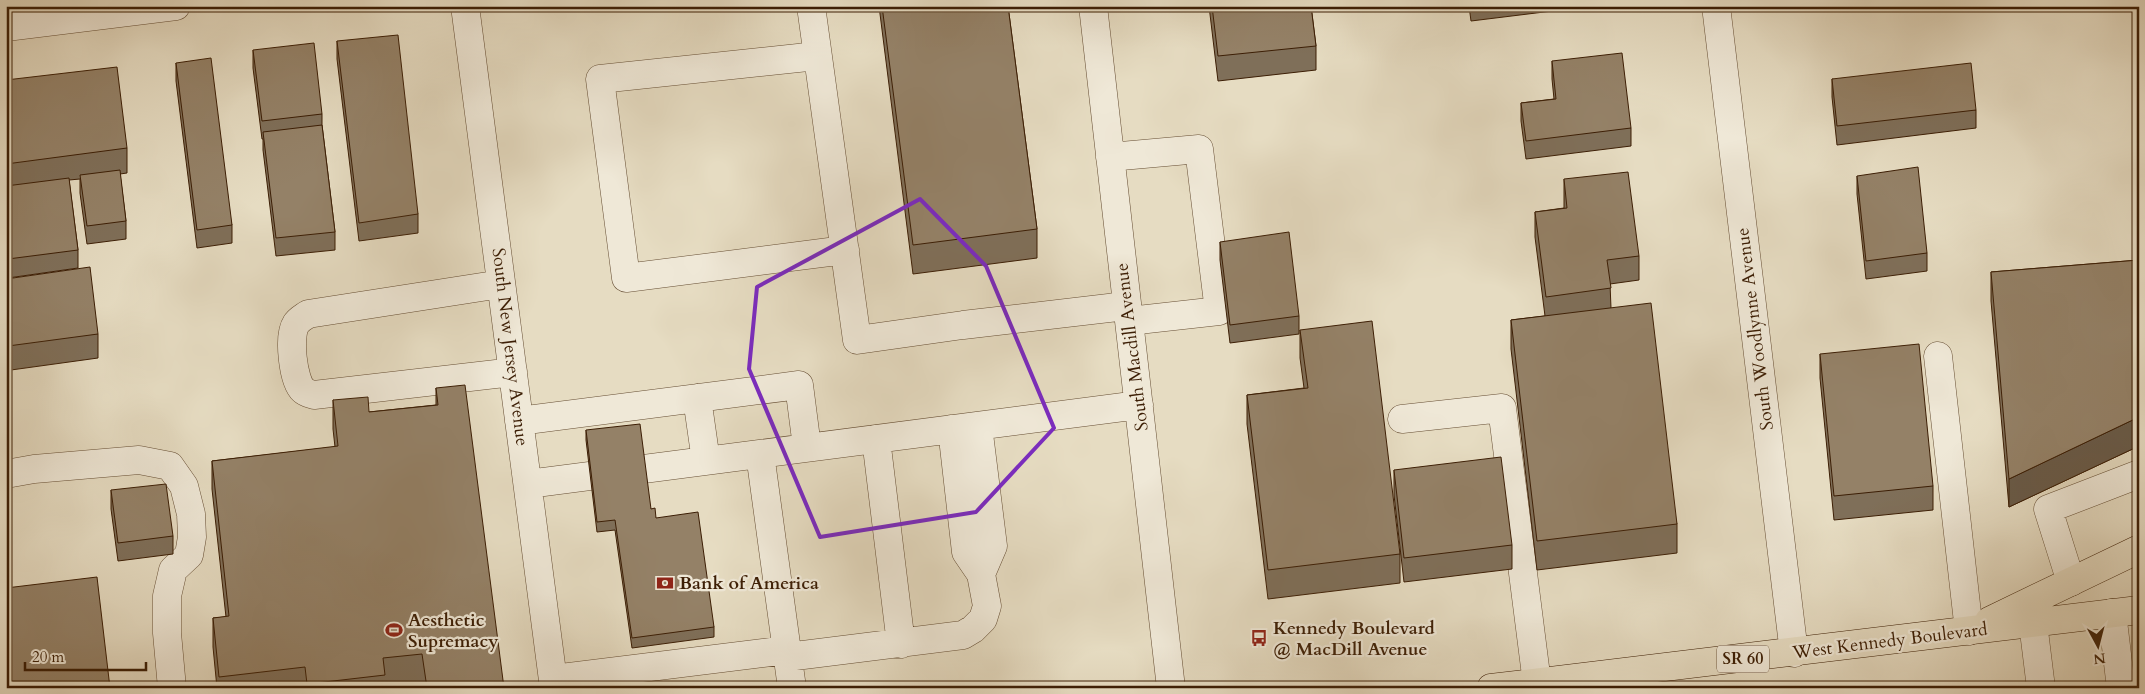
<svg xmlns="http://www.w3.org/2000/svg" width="2145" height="694" viewBox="0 0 2145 694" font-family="Cardo,serif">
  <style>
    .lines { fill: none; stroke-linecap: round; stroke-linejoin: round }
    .minor-casing { stroke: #664e34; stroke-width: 29 }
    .major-casing { stroke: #3c1e05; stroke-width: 29 }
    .minor { stroke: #efe8d7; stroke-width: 28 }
    .major { stroke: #e6dcc2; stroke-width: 28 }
    .wall { fill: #7f6f59; stroke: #3c1e05 }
    .shaded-wall { fill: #685a48; stroke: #3c1e05 }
    .building { fill: #948167; stroke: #3c1e05 }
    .marked { fill: none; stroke: #7b2cbf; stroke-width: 4; stroke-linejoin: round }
    .labels { text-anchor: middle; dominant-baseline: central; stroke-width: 4.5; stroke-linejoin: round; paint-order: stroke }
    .shield { fill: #efe8d7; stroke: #725b44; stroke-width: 1 }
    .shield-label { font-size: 16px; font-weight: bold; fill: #3c1e05 }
    .street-label { font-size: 18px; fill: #3c1e05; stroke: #efe8d7 }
    .poi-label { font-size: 18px; font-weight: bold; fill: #3c1e05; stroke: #efe8d7; text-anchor: start }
  </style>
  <rect width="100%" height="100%" fill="#e6dcc2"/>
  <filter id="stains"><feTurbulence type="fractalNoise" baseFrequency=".004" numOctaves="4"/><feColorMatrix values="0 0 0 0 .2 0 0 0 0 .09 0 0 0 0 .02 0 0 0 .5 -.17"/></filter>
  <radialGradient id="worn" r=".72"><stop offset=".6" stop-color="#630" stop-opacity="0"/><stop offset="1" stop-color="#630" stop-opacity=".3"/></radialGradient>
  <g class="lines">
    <g class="minor-casing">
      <path id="minor" d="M 465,6 L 554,688
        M 811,6 L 857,340 L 963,325 L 1126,306
        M 1093,6 L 1171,688
        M 1716,6 L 1794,653
        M 6,27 L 176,6
        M 817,56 L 600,79 L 626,278 L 845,250
        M 1110,157 L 1199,149 L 1219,311 L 1129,321
        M 501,284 L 308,314 C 304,317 298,320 296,324 C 288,336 293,381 303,390 C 306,393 311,394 314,395 L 513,372
        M 1938,356 L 1969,631
        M 697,398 L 706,461
        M 1402,419 L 1502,408 L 1537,683
        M 519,421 L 799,385 L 807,447
        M 978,426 L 993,546 L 981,574
        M 876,439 L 901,644
        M 760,454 L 792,688
        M 6,474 L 34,469 L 139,460 L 170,466 L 184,486 L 191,514 L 192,537 L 189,555 L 173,570 L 167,596 L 167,633 L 172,688
        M 528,484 L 1139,405
        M 2071,582 L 2048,509 L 2139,474
        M 2112,613 L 2121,688
        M 2033,623 L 2041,688
        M 787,657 L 963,635 L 973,629 L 983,619 L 987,606 L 981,574 L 966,552 L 952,429
        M 553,679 L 787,650"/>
    </g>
    <g class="major-casing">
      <path id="major" d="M 1989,621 L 2139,549
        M 1491,688 L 2139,610"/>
    </g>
    <use href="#minor" class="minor"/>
    <use href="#major" class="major"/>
  </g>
  <path class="wall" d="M 879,6 L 1008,6 L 1037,229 L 1037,258 L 913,274 Z
    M 1209,6 L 1311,6 L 1316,46 L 1316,70 L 1218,81 Z
    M 1469,6 L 1593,6 L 1471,21 Z
    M 337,41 L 418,214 L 418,233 L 359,241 L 337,59 Z
    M 253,50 L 322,114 L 322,125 L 335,232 L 335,250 L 276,256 L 263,150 L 263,139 L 262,139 L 253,68 Z
    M 1552,61 L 1631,128 L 1631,146 L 1526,159 L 1521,121 L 1521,103 L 1554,99 L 1552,79 Z
    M 176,63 L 232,225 L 232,243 L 197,248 L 176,81 Z
    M 1832,79 L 1976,110 L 1976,128 L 1837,145 L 1832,97 Z
    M 6,80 L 127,148 L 127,173 L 120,174 L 126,221 L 126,239 L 87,244 L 80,193 L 80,179 L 69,180 L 78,250 L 78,268 L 8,278 L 6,261 Z
    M 1857,176 L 1927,253 L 1927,271 L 1866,279 L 1857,194 Z
    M 1564,179 L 1639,256 L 1639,280 L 1610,284 L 1611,308 L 1677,524 L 1677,553 L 1537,570 L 1511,349 L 1511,320 L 1545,316 L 1535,237 L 1535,212 L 1564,208 Z
    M 1220,242 L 1299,316 L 1299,334 L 1230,343 L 1220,260 Z
    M 2139,260 L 2139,446 L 2009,507 L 1991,301 L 1991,272 Z
    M 6,279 L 98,334 L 98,358 L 11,370 L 11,401 L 6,402 Z
    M 1300,330 L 1400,554 L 1400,583 L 1268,599 L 1247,424 L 1247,395 L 1304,388 L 1300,358 Z
    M 1820,354 L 1933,486 L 1933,510 L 1834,520 L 1820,378 Z
    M 436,388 L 504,688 L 423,688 L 422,683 L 385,687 L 385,688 L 217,688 L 213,647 L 213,618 L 226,617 L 212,489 L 212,461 L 335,447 L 333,429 L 333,400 L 369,412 L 436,405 Z
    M 586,430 L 651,509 L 714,627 L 714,637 L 632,648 L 615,530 L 597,532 L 586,440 Z
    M 1394,470 L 1512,545 L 1512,569 L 1404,582 L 1394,495 Z
    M 111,490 L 173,536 L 173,554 L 118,561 L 111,509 Z
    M 6,588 L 110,688 L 7,688 Z"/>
  <path class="shaded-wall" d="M 2139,417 L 2139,446 L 2009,507 L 2009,479 Z"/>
  <path class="building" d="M 882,6 L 1008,6 L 1037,229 L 913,245 Z
    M 1212,6 L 1311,6 L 1316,46 L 1218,56 Z
    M 398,35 L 418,214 L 359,223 L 337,41 Z
    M 314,43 L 322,114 L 262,121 L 253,50 Z
    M 1622,53 L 1631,128 L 1526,141 L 1521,103 L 1556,99 L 1552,61 Z
    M 211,58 L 232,225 L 197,230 L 176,63 Z
    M 1971,63 L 1976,110 L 1837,126 L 1832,79 Z
    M 117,67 L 127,148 L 6,164 L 6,80 Z
    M 322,125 L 335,232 L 276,238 L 263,132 Z
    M 1918,167 L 1927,253 L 1866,261 L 1857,176 Z
    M 120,170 L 126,221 L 87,226 L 80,175 Z
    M 1628,172 L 1639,256 L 1607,260 L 1611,288 L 1546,297 L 1535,212 L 1567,208 L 1564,179 Z
    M 69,178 L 78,250 L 8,259 L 6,243 L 6,186 Z
    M 1289,232 L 1299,316 L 1230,325 L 1220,242 Z
    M 2139,260 L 2139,417 L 2009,479 L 1991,272 Z
    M 90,267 L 98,334 L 8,346 L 11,377 L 6,378 L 6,279 Z
    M 1651,303 L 1677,524 L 1537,541 L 1511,320 Z
    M 1372,321 L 1400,554 L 1268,570 L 1247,395 L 1308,388 L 1300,330 Z
    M 1919,344 L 1933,486 L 1834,496 L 1820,354 Z
    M 465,385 L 504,688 L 427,688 L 422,654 L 383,658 L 385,675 L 307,684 L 305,667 L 219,677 L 213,618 L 229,616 L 212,461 L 338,446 L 333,400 L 368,397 L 369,412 L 438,405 L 436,388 Z
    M 640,424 L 651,509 L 655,508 L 656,518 L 698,512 L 714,627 L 632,638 L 615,520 L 597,522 L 586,430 Z
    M 1501,457 L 1512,545 L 1404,558 L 1394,470 Z
    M 166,484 L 173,536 L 118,543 L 111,490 Z
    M 97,577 L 110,688 L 10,688 L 6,659 L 6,588 Z"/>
  <path class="marked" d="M 920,199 L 986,266 L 1054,428 L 976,512 L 820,537 L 749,369 L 757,287 Z"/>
  <defs>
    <g id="bank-bare" transform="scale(1.35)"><path d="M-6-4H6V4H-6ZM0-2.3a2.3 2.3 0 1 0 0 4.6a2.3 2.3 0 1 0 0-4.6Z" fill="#8f2418" stroke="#efe8d7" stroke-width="2.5" paint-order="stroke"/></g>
    <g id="stadium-bare" transform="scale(1.35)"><path d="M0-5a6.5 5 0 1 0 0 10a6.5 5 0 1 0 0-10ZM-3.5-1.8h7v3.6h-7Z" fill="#8f2418" stroke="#efe8d7" stroke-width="2.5" paint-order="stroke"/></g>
    <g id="bus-bare" transform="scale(1.35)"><path d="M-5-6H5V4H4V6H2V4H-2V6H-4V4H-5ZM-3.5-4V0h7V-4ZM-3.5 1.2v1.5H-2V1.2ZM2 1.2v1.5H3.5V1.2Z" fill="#8f2418" stroke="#efe8d7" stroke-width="2.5" paint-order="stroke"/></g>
  </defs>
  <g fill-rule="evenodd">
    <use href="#bank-bare" x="665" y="583"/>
    <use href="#stadium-bare" x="394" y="630"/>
    <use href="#bus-bare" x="1259" y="638"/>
  </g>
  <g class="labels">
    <rect class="shield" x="1717" y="645.5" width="52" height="27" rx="4"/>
    <g class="shield-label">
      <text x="1743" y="659">SR 60</text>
    </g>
    <g class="street-label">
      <text transform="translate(1755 329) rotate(-97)">South Woodlynne Avenue</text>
      <text transform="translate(510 347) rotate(83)">South New Jersey Avenue</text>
      <text transform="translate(1132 347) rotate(-97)">South Macdill Avenue</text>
      <text transform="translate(1890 641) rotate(-7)">West Kennedy Boulevard</text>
    </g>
    <g class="poi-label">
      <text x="679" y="583">Bank of America</text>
      <text x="408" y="620">Aesthetic<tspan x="408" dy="21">Supremacy</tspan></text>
      <text x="1273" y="628">Kennedy Boulevard<tspan x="1273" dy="21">@ MacDill Avenue</tspan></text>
    </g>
  </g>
  <rect width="2145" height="694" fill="none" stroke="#e6dcc2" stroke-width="25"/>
  <rect x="8" y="8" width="2130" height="679" fill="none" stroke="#3c1e05" stroke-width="2.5"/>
  <rect x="12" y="12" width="2120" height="669" fill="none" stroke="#3c1e05"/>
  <g transform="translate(2098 646) rotate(173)" stroke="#efe8d7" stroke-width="4" paint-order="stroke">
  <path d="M0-4L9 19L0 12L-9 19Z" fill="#3c1e05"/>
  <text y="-8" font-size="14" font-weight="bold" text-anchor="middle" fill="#3c1e05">N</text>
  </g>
  <path d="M25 662v8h121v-8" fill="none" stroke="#3c1e05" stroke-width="2.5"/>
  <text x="32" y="662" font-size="15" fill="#3c1e05" stroke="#efe8d7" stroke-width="4" paint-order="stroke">20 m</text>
  <rect width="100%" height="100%" filter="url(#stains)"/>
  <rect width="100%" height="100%" fill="url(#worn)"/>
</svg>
